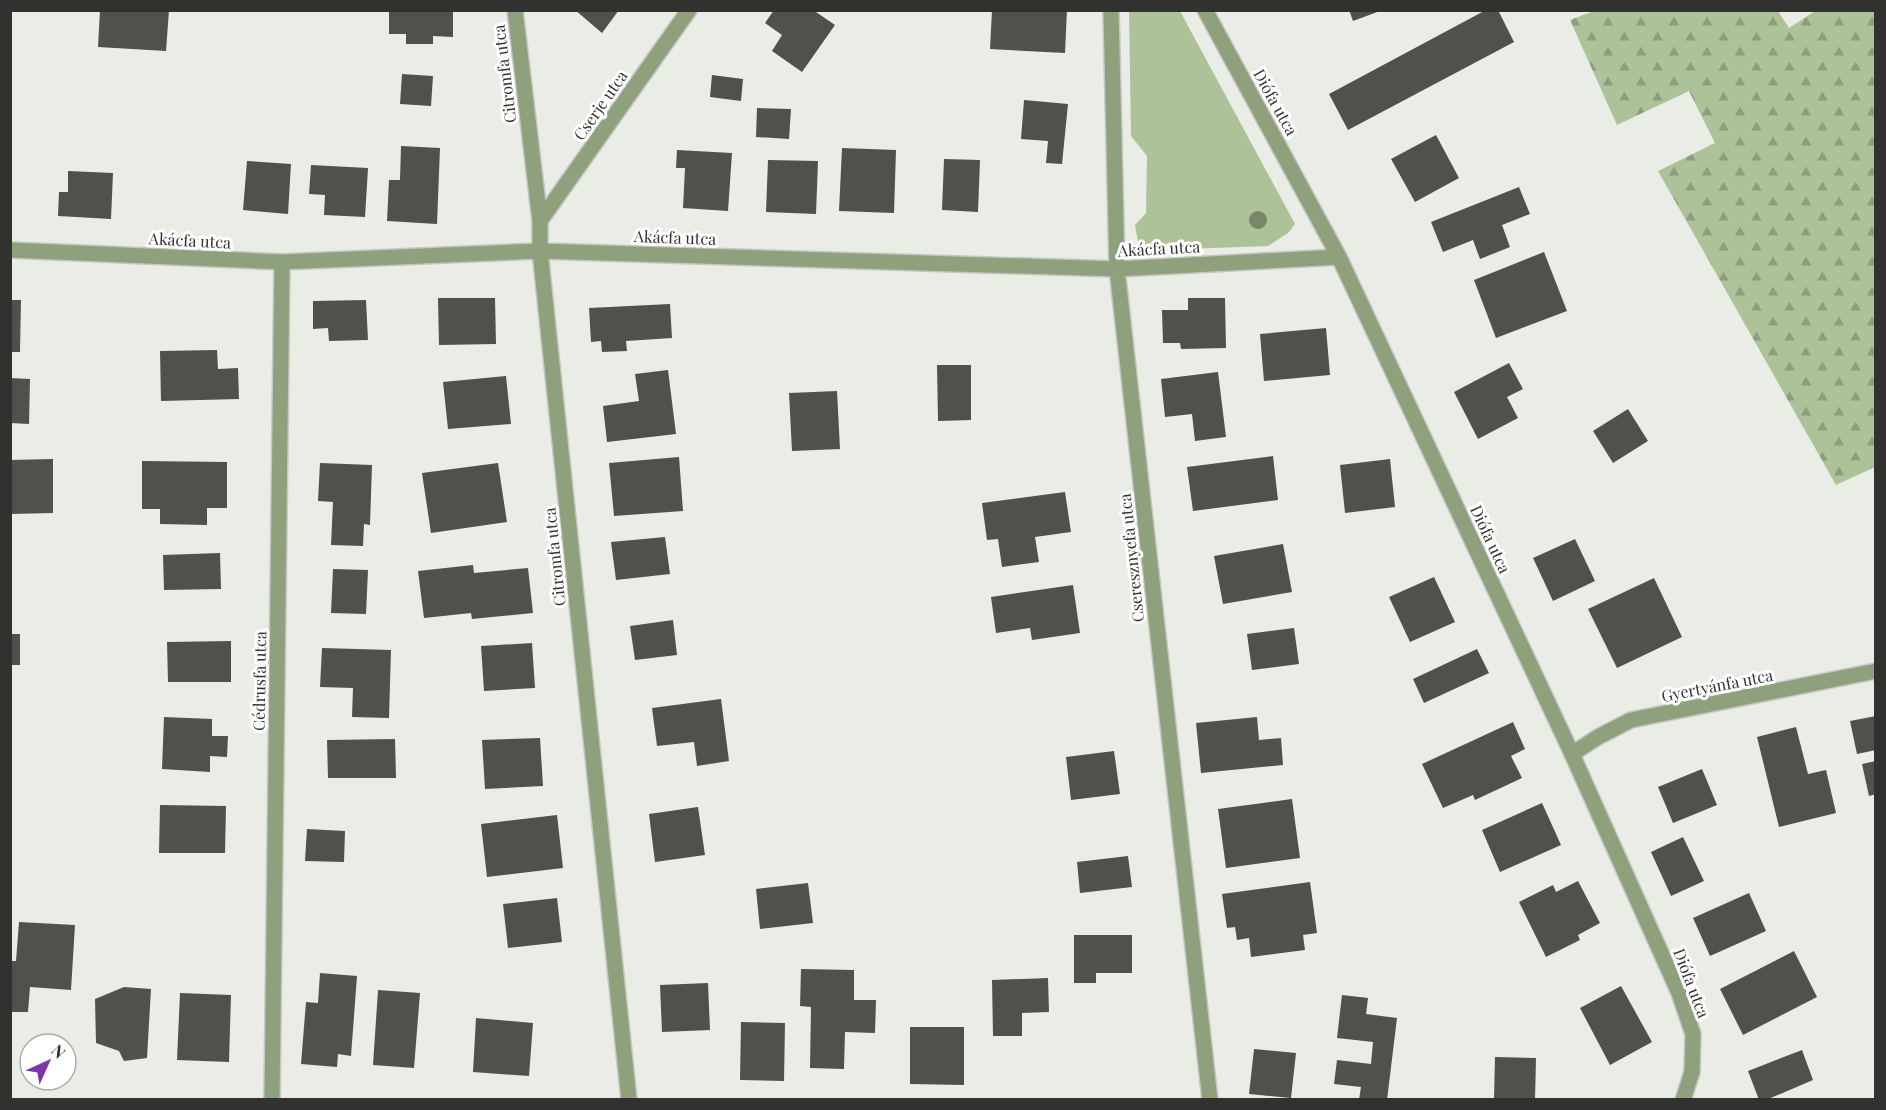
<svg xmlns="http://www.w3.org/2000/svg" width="1886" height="1110" viewBox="0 0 1886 1110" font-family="'Playfair Display',serif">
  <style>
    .green { fill: #adc298 }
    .forest { fill: url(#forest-firs) }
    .building { fill: #4f524c }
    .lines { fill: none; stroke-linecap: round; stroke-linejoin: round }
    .minor-casing { stroke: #c5c8c2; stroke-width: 18 }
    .tertiary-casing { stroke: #c5c8c2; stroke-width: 18 }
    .minor { stroke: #8fa07c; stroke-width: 15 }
    .tertiary { stroke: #8fa07c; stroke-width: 15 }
    .tree { fill: #7b8769 }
    .labels { text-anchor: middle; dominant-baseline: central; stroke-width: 6; stroke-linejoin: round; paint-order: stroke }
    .street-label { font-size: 16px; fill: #313230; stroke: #fff }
  </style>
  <defs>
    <pattern id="forest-firs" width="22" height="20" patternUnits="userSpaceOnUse" patternTransform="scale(1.5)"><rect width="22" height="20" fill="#adc298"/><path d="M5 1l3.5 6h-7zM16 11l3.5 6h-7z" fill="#8d9e7c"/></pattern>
  </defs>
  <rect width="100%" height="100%" fill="#eaede6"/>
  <path class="green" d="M 1129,11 L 1180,11 L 1295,224 L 1288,233 L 1268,246 L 1156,250 L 1138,241 L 1135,225 L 1146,213 L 1147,156 L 1131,136 Z"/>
  <path class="forest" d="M 1594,11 L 1778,11 L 1789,28 L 1815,11 L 1875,11 L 1875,467 L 1836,485 L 1658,171 L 1715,143 L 1689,91 L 1617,125 L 1570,20 Z"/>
  <path class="building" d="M 100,10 L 169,10 L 166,51 L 98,47 Z
    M 389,10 L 453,10 L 453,37 L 433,36 L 433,44 L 406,44 L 406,34 L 389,34 Z
    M 575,10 L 619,10 L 602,33 Z
    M 774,10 L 813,10 L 835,25 L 802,72 L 772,51 L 782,35 L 765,23 Z
    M 992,10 L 1067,10 L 1065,53 L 990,49 Z
    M 1349,10 L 1380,10 L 1380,11 L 1353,21 Z
    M 1486,10 L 1498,10 L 1514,42 L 1348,130 L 1329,94 Z
    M 402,74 L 433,76 L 431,106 L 400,104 Z
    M 712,75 L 743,79 L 741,101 L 710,97 Z
    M 1024,100 L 1068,104 L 1062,164 L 1046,163 L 1048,141 L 1021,139 Z
    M 757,108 L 791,109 L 789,139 L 756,137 Z
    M 1436,135 L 1459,178 L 1415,202 L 1391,159 Z
    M 401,146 L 440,148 L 437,224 L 387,221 L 389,180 L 400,180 Z
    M 842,148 L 896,150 L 894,213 L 839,211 Z
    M 677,150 L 732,153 L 728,211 L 683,208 L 685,168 L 676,168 Z
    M 944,159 L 980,160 L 978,212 L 942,210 Z
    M 768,160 L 818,161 L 816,214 L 766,212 Z
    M 247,161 L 291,164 L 288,214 L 243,210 Z
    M 311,165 L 368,168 L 365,217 L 324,215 L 325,195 L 309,194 Z
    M 68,171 L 113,173 L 111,219 L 58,216 L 59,192 L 68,192 Z
    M 1519,187 L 1530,214 L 1502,225 L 1510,247 L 1480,259 L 1473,240 L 1443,252 L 1431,222 Z
    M 1544,252 L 1567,311 L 1496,338 L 1474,280 Z
    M 438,298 L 495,298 L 496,344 L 439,345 Z
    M 1188,298 L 1225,298 L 1226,348 L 1181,349 L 1180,343 L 1163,343 L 1162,310 L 1188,310 Z
    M 10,300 L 21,300 L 20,352 L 10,352 Z
    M 366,300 L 368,340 L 329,341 L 328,328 L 313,329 L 313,301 Z
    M 670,304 L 672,338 L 626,341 L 627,351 L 602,352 L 601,341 L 591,342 L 589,308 Z
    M 1326,328 L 1330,375 L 1264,381 L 1260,334 Z
    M 217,350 L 218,369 L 238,368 L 239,399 L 161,401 L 160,351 Z
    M 1509,363 L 1523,389 L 1507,397 L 1518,418 L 1478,439 L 1454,392 Z
    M 937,365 L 971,365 L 971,420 L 938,421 Z
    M 668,370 L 676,434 L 607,442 L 603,406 L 639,401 L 635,374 Z
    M 1218,372 L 1226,437 L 1195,441 L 1192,414 L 1165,417 L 1161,379 Z
    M 506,376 L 511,424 L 448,429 L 443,382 Z
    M 10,378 L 30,379 L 29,424 L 10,423 Z
    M 837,391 L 840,449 L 792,451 L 789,393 Z
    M 1628,409 L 1648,441 L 1613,463 L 1593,431 Z
    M 1273,456 L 1278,500 L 1193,511 L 1187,467 Z
    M 679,457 L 683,511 L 614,516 L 609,463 Z
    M 53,459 L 53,513 L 10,514 L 10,460 Z
    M 1390,459 L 1395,507 L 1345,513 L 1340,465 Z
    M 142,461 L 227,462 L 227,508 L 207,508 L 207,525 L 160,524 L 160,509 L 142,509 Z
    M 320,463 L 372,465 L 370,525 L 364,524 L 363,546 L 331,545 L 333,502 L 318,501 Z
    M 498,463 L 507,522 L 431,533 L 422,473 Z
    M 1065,492 L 1071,532 L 1035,537 L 1039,562 L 1002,567 L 998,539 L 987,540 L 982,503 Z
    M 665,537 L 670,574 L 616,580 L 611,542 Z
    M 1575,539 L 1595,581 L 1553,601 L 1533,558 Z
    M 1283,544 L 1292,592 L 1223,604 L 1214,556 Z
    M 220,553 L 221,589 L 164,590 L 163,555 Z
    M 473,565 L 474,573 L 528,568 L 533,613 L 472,619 L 471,613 L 424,618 L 418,571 Z
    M 333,569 L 368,570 L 366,614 L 331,613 Z
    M 1434,577 L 1455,622 L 1410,642 L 1389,597 Z
    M 1654,578 L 1682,637 L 1617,668 L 1588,609 Z
    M 1073,585 L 1080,633 L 1032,640 L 1030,628 L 996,633 L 991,597 Z
    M 673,620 L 677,655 L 635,660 L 630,626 Z
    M 1294,628 L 1299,664 L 1252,670 L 1247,634 Z
    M 10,634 L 20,634 L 20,665 L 10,665 Z
    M 231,641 L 231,682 L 168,682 L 167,642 Z
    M 532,643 L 535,688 L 484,691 L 481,646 Z
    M 322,648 L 391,650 L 389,718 L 352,717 L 353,688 L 320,687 Z
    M 1477,649 L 1489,673 L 1424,703 L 1413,679 Z
    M 721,699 L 729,761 L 697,766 L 694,742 L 657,746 L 652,708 Z
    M 1876,716 L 1876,750 L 1857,754 L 1850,721 Z
    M 164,717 L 212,719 L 212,736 L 228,736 L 227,757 L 210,756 L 210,772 L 162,769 Z
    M 1257,717 L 1259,740 L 1281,738 L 1283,765 L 1201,773 L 1196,723 Z
    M 1513,722 L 1525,749 L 1511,756 L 1522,778 L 1475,800 L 1473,795 L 1443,808 L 1422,764 Z
    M 1796,727 L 1808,774 L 1826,770 L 1836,813 L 1779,827 L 1757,737 Z
    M 540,738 L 543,786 L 485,789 L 482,740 Z
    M 395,739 L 396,778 L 328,778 L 327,740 Z
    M 1114,751 L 1120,794 L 1071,800 L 1066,757 Z
    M 1876,761 L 1876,794 L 1869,796 L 1862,764 Z
    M 1702,769 L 1717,805 L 1673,823 L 1658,787 Z
    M 1292,799 L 1300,858 L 1226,868 L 1218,809 Z
    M 1542,803 L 1561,845 L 1500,872 L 1482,830 Z
    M 160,805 L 226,806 L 225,853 L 159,853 Z
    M 698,807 L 705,855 L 655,862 L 649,814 Z
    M 557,815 L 563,868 L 487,877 L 481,824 Z
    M 307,829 L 345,831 L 344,862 L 305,861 Z
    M 1683,837 L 1704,881 L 1671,896 L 1651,852 Z
    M 1128,856 L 1132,887 L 1080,893 L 1077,862 Z
    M 1578,881 L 1600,923 L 1578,935 L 1580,940 L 1546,957 L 1519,902 L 1553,885 L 1556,892 Z
    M 1310,882 L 1317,933 L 1303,935 L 1305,950 L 1251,957 L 1249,938 L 1237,940 L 1235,927 L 1227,928 L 1222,894 Z
    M 808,883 L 813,923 L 760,929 L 756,889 Z
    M 1749,893 L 1766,931 L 1710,956 L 1693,918 Z
    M 557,898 L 562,942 L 508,948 L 503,904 Z
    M 19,922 L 75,925 L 71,990 L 30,987 L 28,1012 L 10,1012 L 10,961 L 16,961 Z
    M 1074,935 L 1132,935 L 1132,973 L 1096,973 L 1096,983 L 1074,983 Z
    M 1794,951 L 1817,997 L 1743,1035 L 1720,989 Z
    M 801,969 L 854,970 L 854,1000 L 876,1000 L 875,1033 L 845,1032 L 844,1069 L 810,1068 L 811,1007 L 800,1006 Z
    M 320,973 L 357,976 L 351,1056 L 338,1054 L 337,1067 L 301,1064 L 306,1002 L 318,1003 Z
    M 1048,978 L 1049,1012 L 1022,1013 L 1022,1036 L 993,1036 L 992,980 Z
    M 708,983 L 710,1030 L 662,1032 L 660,985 Z
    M 1621,986 L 1652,1042 L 1610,1065 L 1580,1008 Z
    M 124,987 L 151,989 L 147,1058 L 124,1061 L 119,1051 L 96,1043 L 95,999 Z
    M 378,990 L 420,993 L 414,1068 L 373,1065 Z
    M 180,993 L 231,995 L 229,1062 L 177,1060 Z
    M 1342,995 L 1368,998 L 1366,1014 L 1397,1018 L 1387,1100 L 1359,1100 L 1361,1087 L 1334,1084 L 1337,1060 L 1371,1064 L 1373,1042 L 1337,1038 Z
    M 476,1018 L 533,1023 L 529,1076 L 473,1072 Z
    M 741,1022 L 785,1023 L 784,1081 L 740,1080 Z
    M 910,1027 L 964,1027 L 964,1085 L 910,1084 Z
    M 1254,1049 L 1296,1053 L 1291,1098 L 1249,1094 Z
    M 1802,1050 L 1813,1080 L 1766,1100 L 1759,1100 L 1748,1071 Z
    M 1495,1057 L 1536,1058 L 1535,1100 L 1494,1100 Z"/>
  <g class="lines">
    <g class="minor-casing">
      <path id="minor" d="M 515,10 L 540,221 L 540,251 L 629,1100
        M 1111,10 L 1117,269 L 1210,1100
        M 540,221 L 689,10
        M 10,250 L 282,262 L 540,251 L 1117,269 L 1339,257
        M 1572,754 L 1598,737 L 1631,720 L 1876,671
        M 272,1100 L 282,262"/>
    </g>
    <g class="tertiary-casing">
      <path id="tertiary" d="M 1205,10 L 1339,257 L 1572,754 L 1679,993 L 1693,1034 L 1692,1072 L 1683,1100"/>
    </g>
    <use href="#minor" class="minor"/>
    <use href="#tertiary" class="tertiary"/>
  </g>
  <circle class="tree" cx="1258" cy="220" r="9"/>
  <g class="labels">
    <g class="street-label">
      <text transform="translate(504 74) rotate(-97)">Citromfa utca</text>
      <text transform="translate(1276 102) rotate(61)">Diófa utca</text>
      <text transform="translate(600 105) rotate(-55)">Cserje utca</text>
      <text transform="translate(675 237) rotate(2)">Akácfa utca</text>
      <text transform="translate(190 240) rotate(3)">Akácfa utca</text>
      <text transform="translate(1159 248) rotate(-3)">Akácfa utca</text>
      <text transform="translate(1491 539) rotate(65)">Diófa utca</text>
      <text transform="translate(554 557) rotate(-96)">Citromfa utca</text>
      <text transform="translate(1131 558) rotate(-96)">Cseresznyefa utca</text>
      <text transform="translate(259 681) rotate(-89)">Cédrusfa utca</text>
      <text transform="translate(1717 685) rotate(-11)">Gyertyánfa utca</text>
      <text transform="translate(1692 983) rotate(69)">Diófa utca</text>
    </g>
  </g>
  <rect width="1886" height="1110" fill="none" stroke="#313230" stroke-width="24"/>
  <g transform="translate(48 1062) rotate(45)"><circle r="28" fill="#ffffff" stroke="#adadac" stroke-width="1.5"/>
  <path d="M0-4.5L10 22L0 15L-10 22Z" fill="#7c36a9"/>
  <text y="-9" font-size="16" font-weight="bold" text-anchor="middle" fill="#313230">N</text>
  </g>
</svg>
